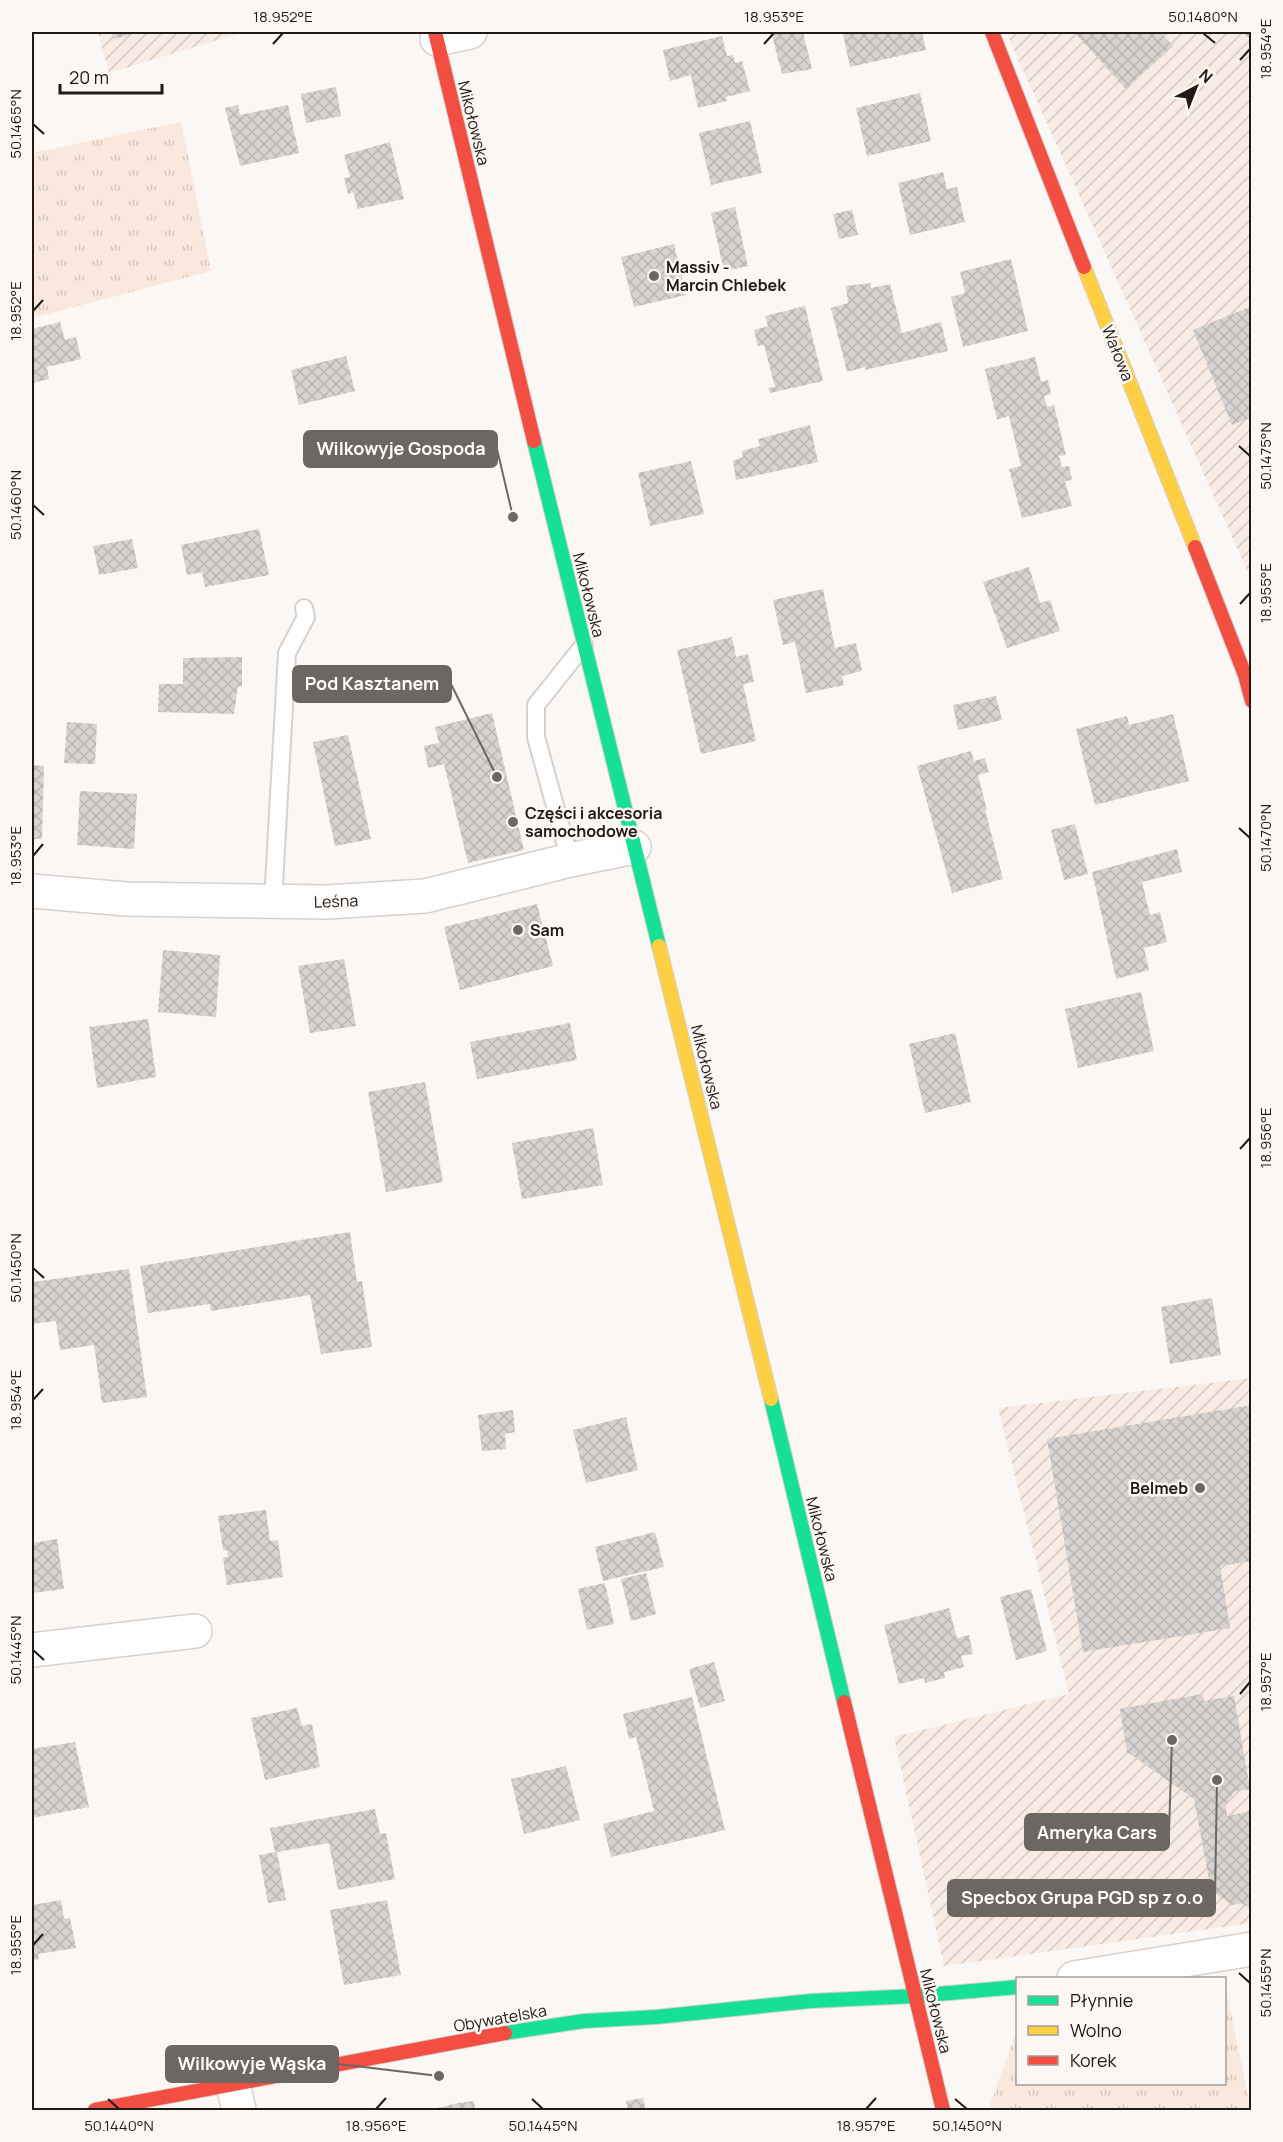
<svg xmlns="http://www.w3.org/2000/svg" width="1283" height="2142" viewBox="0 0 1283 2142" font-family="Manrope,sans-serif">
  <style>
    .industrial { fill: url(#industrial-furrows) }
    .grass { fill: url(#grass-tufts) }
    .building { fill: url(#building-cross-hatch) }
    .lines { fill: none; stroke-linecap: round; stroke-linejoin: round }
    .lane-casing { stroke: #d7d1ce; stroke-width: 20 }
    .street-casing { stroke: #d7d1ce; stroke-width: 36 }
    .fast-casing { stroke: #d7d1ce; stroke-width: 16 }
    .slow-casing { stroke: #d7d1ce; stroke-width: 16 }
    .jam-casing { stroke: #d7d1ce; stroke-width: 16 }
    .lane { stroke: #fefefe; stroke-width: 16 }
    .street { stroke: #fefefe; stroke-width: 33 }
    .fast { stroke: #16e098; stroke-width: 14 }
    .slow { stroke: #ffcf43; stroke-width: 14 }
    .jam { stroke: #f24e42; stroke-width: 14 }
    .ticks { fill: none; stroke: #211914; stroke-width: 2 }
    .poi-dot { fill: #6d6763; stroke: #fbf7f4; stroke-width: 2 }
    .labels { text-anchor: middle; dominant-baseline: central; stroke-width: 5; stroke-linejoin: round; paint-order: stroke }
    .street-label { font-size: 16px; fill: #211914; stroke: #fbf7f4 }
    .poi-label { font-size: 16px; font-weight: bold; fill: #211914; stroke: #fbf7f4; text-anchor: start }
    .leader { fill: none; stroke: #6d6763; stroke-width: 2 }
    .callout-dot { fill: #6d6763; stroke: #fbf7f4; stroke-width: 2 }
    .callout { fill: #6d6763; stroke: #6d6763; stroke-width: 2 }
    .callout-label { font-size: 18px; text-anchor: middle; font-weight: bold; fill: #fff }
    .neatline { fill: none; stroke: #211914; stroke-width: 2 }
    .ticks-label { font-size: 15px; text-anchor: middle; fill: #211914 }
  </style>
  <defs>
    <pattern id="industrial-furrows" width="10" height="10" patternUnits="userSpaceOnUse" patternTransform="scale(1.5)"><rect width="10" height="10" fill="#f7ebe4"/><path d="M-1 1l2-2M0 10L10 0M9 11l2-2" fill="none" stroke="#d3c9c3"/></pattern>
    <pattern id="grass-tufts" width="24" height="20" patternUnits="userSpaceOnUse" patternTransform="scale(1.5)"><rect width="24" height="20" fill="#fae8dd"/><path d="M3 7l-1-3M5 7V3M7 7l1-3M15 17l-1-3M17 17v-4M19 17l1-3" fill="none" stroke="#d6c6bd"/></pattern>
    <pattern id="building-cross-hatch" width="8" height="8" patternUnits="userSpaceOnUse" patternTransform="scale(1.5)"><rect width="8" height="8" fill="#d8d3d0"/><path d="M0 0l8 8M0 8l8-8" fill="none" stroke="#b9b5b2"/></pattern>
  </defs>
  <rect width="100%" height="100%" fill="#faf7f5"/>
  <path class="industrial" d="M 98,32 L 244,32 L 109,73 Z
    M 1006,32 L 1251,32 L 1251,579 Z
    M 1251,1378 L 1251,1923 L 944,1966 L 894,1737 L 1069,1694 L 998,1408 Z"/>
  <path class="grass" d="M 181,122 L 211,271 L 32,318 L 32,153 Z
    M 1225,1985 L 1251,2110 L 991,2110 L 990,2105 L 1017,2029 L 1018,2084 L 1224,2084 Z"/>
  <path class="building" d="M 112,32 L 142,32 L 113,39 Z
    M 771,32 L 803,32 L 812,69 L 782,74 Z
    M 854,32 L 922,32 L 926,50 L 850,67 L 843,34 Z
    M 1074,32 L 1160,32 L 1173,46 L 1126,89 Z
    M 1243,32 L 1252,32 L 1252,41 Z
    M 722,36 L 727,56 L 733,55 L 735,63 L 742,61 L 750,91 L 726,97 L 727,101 L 698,108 L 691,75 L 670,81 L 663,50 Z
    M 336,87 L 341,116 L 306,123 L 301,94 Z
    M 920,93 L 931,141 L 867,156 L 856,108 Z
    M 238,105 L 240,115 L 288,105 L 299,153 L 240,166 L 225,108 Z
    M 750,121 L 762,173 L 711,185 L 699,133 Z
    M 390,142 L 404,199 L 358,209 L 353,192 L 348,194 L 344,178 L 350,177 L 344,155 Z
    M 943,172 L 947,189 L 957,187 L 965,222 L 910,235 L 898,183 Z
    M 735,207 L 748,266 L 724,271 L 711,213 Z
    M 852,210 L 858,235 L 839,239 L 833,214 Z
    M 674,244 L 686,295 L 634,307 L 621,257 Z
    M 1011,259 L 1028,331 L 963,347 L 951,297 L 965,293 L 960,272 Z
    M 871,283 L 871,288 L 890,284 L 902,333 L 941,322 L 948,351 L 865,370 L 865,367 L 847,372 L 831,308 L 848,303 L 846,286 Z
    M 805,306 L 823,381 L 770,393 L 768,388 L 775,387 L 764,345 L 758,346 L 754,330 L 768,326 L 765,316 Z
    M 1252,306 L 1252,417 L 1232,425 L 1193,330 Z
    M 60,322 L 65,340 L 76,337 L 81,359 L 47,367 L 49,379 L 32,383 L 32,329 Z
    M 346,356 L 355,391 L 299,405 L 291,370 Z
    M 1035,357 L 1041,382 L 1048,380 L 1051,394 L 1044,396 L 1047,407 L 1054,405 L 1066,455 L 1059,456 L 1062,467 L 1069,466 L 1072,480 L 1065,481 L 1072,506 L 1022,518 L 1009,469 L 1021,466 L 1009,416 L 997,420 L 985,369 Z
    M 810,425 L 818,462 L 736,480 L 733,461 L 743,457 L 742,451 L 760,446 L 758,439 Z
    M 691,461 L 704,514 L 650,526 L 638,473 Z
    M 259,529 L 269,575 L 205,587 L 202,572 L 187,575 L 181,545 Z
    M 132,539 L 138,568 L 99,575 L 93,546 Z
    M 1029,567 L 1040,603 L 1050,600 L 1060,631 L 1007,648 L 983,582 Z
    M 823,589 L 835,648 L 856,643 L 862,671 L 842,676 L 844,685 L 806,693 L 795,642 L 783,645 L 773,600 Z
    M 732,637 L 736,657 L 748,654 L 754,682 L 743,684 L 756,741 L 701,754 L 677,650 Z
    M 242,657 L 242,686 L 238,686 L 234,714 L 158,712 L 159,684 L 183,684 L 183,658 Z
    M 996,696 L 1002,720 L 958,730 L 953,705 Z
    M 492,713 L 524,850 L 468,863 L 444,764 L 428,768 L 424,746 L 439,743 L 435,727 Z
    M 1173,714 L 1189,781 L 1095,805 L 1076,729 L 1127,716 L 1129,725 Z
    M 67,722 L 97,724 L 95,764 L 64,763 Z
    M 348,735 L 371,839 L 335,846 L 313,742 Z
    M 971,751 L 974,761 L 985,758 L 989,772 L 978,775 L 987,810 L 985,810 L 1003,879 L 952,893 L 917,766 Z
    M 32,765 L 44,766 L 42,839 L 32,839 Z
    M 80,791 L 137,794 L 134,849 L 77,845 Z
    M 1075,824 L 1088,874 L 1064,880 L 1051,830 Z
    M 1177,849 L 1182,872 L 1142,882 L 1150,915 L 1160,912 L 1167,942 L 1144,948 L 1149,970 L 1116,979 L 1092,872 Z
    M 537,904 L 553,966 L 460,990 L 444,927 Z
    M 163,950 L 220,955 L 216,1017 L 158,1012 Z
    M 344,959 L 356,1026 L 310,1033 L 298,966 Z
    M 1141,992 L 1154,1051 L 1078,1068 L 1065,1009 Z
    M 148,1019 L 156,1077 L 97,1088 L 89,1027 Z
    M 570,1023 L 577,1060 L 477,1079 L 470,1042 Z
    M 955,1033 L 971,1102 L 925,1113 L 909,1044 Z
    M 425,1082 L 443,1182 L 386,1192 L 368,1092 Z
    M 593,1128 L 603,1185 L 522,1199 L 512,1143 Z
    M 350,1232 L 357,1282 L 362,1281 L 372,1347 L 321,1354 L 310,1295 L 211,1311 L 210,1304 L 148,1313 L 140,1266 Z
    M 129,1269 L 147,1397 L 102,1403 L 94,1345 L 60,1350 L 56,1321 L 32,1324 L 32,1282 Z
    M 1212,1298 L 1221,1355 L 1170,1364 L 1161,1307 Z
    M 1252,1405 L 1252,1561 L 1220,1566 L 1230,1628 L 1083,1652 L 1047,1439 Z
    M 513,1410 L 515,1432 L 505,1434 L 506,1449 L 482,1451 L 478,1415 Z
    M 626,1417 L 638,1470 L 586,1483 L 573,1430 Z
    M 266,1510 L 270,1541 L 278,1540 L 283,1577 L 227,1585 L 223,1558 L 228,1557 L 227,1550 L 223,1550 L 218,1516 Z
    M 655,1532 L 664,1567 L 603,1581 L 595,1547 Z
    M 57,1539 L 64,1589 L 32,1593 L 32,1543 Z
    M 646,1573 L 656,1614 L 631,1621 L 621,1579 Z
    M 605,1583 L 614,1624 L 587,1630 L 578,1589 Z
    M 1031,1589 L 1047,1651 L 1016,1660 L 1000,1597 Z
    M 949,1608 L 957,1638 L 969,1635 L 973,1654 L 961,1656 L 964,1667 L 944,1672 L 945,1678 L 925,1683 L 924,1678 L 899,1684 L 884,1625 Z
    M 714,1662 L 725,1701 L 700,1708 L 689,1669 Z
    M 1202,1694 L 1204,1701 L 1234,1696 L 1250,1789 L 1234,1792 L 1225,1805 L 1227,1816 L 1252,1811 L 1252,1909 L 1241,1903 L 1232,1905 L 1211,1890 L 1194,1799 L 1127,1752 L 1120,1709 Z
    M 692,1697 L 725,1830 L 611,1857 L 603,1824 L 654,1811 L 636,1737 L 629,1739 L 623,1714 Z
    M 297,1708 L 302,1726 L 312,1724 L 320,1767 L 265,1780 L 251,1718 Z
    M 75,1742 L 89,1807 L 32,1818 L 32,1749 Z
    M 566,1766 L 580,1820 L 524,1834 L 511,1779 Z
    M 375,1809 L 380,1834 L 386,1833 L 395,1879 L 338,1890 L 329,1843 L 277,1852 L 286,1900 L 268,1903 L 259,1855 L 275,1852 L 270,1828 Z
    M 61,1900 L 64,1919 L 70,1918 L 76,1948 L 38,1954 L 39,1959 L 32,1961 L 32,1905 Z
    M 387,1900 L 401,1975 L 344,1985 L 330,1910 Z
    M 643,2098 L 646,2110 L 628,2110 L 626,2101 Z
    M 474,2101 L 475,2110 L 429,2110 L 458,2103 Z"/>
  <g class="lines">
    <g class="lane-casing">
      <path id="lane" d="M 570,860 L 536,737 L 536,705 L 584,645
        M 273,902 L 287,653 L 306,617 L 304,608"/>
    </g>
    <g class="street-casing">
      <path id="street" d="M 437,39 L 470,32
        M 32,891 L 126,899 L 327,902 L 425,896 L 570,860 L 634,847
        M 32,1650 L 195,1631
        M 1074,1978 L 1252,1949
        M 233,2085 L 239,2110"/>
    </g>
    <g class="fast-casing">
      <path id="fast" d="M 534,441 L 659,946
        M 771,1399 L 844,1702
        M 505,2033 L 584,2021 L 656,2017 L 811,2001 L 915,1996 L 1018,1987"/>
    </g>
    <g class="slow-casing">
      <path id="slow" d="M 1084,267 L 1195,547
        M 659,946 L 771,1399"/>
    </g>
    <g class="jam-casing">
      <path id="jam" d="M 435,32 L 534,441
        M 992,32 L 1084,267
        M 1195,547 L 1245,675 L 1252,701
        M 844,1702 L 943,2110
        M 95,2110 L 505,2033"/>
    </g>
    <use href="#lane" class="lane"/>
    <use href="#street" class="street"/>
    <use href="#fast" class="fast"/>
    <use href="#slow" class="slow"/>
    <use href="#jam" class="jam"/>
  </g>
  <path class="ticks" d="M 1203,33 L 1215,43M 273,44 L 283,33M 764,44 L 774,33M 1240,60 L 1250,49M 33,124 L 44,134M 33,311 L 43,300M 1239,446 L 1250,456M 33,505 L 44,515M 1240,604 L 1250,593M 1239,828 L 1250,838M 33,856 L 43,844M 1240,1149 L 1250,1138M 33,1268 L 44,1278M 33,1400 L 43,1389M 33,1650 L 44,1660M 1240,1694 L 1250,1682M 33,1945 L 43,1934M 1239,1973 L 1250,1983M 108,2099 L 119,2109M 532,2099 L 543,2109M 955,2099 L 967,2109M 376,2109 L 386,2098M 866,2109 L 876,2098"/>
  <g class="poi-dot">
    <circle cx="654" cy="276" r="6"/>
    <circle cx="513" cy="822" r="6"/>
    <circle cx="518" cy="930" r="6"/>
    <circle cx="1200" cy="1488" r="6"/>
  </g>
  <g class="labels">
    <g class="street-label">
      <text transform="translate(474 123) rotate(76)">Mikołowska</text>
      <text transform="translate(1118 353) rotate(68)">Wałowa</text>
      <text transform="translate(589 595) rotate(76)">Mikołowska</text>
      <text transform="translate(336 901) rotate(-2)">Leśna</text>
      <text transform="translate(707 1067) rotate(76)">Mikołowska</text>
      <text transform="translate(822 1539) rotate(76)">Mikołowska</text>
      <text transform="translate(936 2011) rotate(76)">Mikołowska</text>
      <text transform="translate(500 2018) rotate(-10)">Obywatelska</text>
    </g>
    <g class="poi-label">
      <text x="666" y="267">Massiv -<tspan x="666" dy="18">Marcin Chlebek</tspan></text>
      <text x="525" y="813">Części i akcesoria<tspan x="525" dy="18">samochodowe</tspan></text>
      <text x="530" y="930">Sam</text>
      <text x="1188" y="1488" text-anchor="end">Belmeb</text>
    </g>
  </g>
  <path class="leader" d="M513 517L497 449M497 777L451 684M1172 1740L1169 1832M1217 1780L1215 1898M439 2076L338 2064"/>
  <g class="callout-dot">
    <circle cx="513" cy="517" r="6"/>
    <circle cx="497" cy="777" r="6"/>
    <circle cx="1172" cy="1740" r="6"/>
    <circle cx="1217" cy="1780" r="6"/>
    <circle cx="439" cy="2076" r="6"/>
  </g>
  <g class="callout">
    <rect x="304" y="431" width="193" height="36" rx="6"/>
    <rect x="293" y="666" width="158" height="36" rx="6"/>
    <rect x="1025" y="1814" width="144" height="36" rx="6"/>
    <rect x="948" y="1880" width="267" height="36" rx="6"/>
    <rect x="166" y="2046" width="172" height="36" rx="6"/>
  </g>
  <g class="callout-label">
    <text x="401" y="455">Wilkowyje Gospoda</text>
    <text x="372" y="690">Pod Kasztanem</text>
    <text x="1097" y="1839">Ameryka Cars</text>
    <text x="1082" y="1904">Specbox Grupa PGD sp z o.o</text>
    <text x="252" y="2070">Wilkowyje Wąska</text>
  </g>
  <rect width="1283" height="2142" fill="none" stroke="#fbf7f4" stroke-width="66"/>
  <rect x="1016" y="1977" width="210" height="108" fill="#fbf7f4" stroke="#a49e9a" stroke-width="1.5"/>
  <rect x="1028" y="1996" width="30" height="9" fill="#16e098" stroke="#a49e9a" stroke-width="1.5"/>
  <text x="1070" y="2007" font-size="18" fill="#211914">Płynnie</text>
  <rect x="1028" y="2026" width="30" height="9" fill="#ffcf43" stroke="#a49e9a" stroke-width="1.5"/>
  <text x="1070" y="2037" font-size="18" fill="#211914">Wolno</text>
  <rect x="1028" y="2056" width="30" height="9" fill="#f24e42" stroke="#a49e9a" stroke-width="1.5"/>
  <text x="1070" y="2067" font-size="18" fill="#211914">Korek</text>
  <g transform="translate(1196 87) rotate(42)" stroke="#fbf7f4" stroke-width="4.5" paint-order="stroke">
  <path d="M0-4.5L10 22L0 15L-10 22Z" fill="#211914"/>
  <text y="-9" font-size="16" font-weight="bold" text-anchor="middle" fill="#211914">N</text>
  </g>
  <path d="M60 84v9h102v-9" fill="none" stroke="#211914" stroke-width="3"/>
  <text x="69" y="84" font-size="18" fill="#211914" stroke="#fbf7f4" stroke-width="4.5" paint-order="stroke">20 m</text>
  <rect x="33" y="33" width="1217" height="2076" class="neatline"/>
  <g class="ticks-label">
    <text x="283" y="22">18.952°E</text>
    <text x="774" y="22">18.953°E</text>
    <text x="1203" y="22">50.1480°N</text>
    <text transform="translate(1266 49) rotate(-90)" y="5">18.954°E</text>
    <text transform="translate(16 124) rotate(-90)" y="5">50.1465°N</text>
    <text transform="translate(16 311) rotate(-90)" y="5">18.952°E</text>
    <text transform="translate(1266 456) rotate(-90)" y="5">50.1475°N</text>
    <text transform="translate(16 505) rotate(-90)" y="5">50.1460°N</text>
    <text transform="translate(1266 593) rotate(-90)" y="5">18.955°E</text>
    <text transform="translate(1266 838) rotate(-90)" y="5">50.1470°N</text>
    <text transform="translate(16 856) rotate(-90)" y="5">18.953°E</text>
    <text transform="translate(1266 1138) rotate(-90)" y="5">18.956°E</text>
    <text transform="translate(16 1268) rotate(-90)" y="5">50.1450°N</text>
    <text transform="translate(16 1400) rotate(-90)" y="5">18.954°E</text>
    <text transform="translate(16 1650) rotate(-90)" y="5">50.1445°N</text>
    <text transform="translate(1266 1682) rotate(-90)" y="5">18.957°E</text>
    <text transform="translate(16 1945) rotate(-90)" y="5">18.955°E</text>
    <text transform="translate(1266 1983) rotate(-90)" y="5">50.1455°N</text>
    <text x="119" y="2131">50.1440°N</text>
    <text x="376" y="2131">18.956°E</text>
    <text x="543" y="2131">50.1445°N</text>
    <text x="866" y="2131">18.957°E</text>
    <text x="967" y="2131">50.1450°N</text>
  </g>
</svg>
